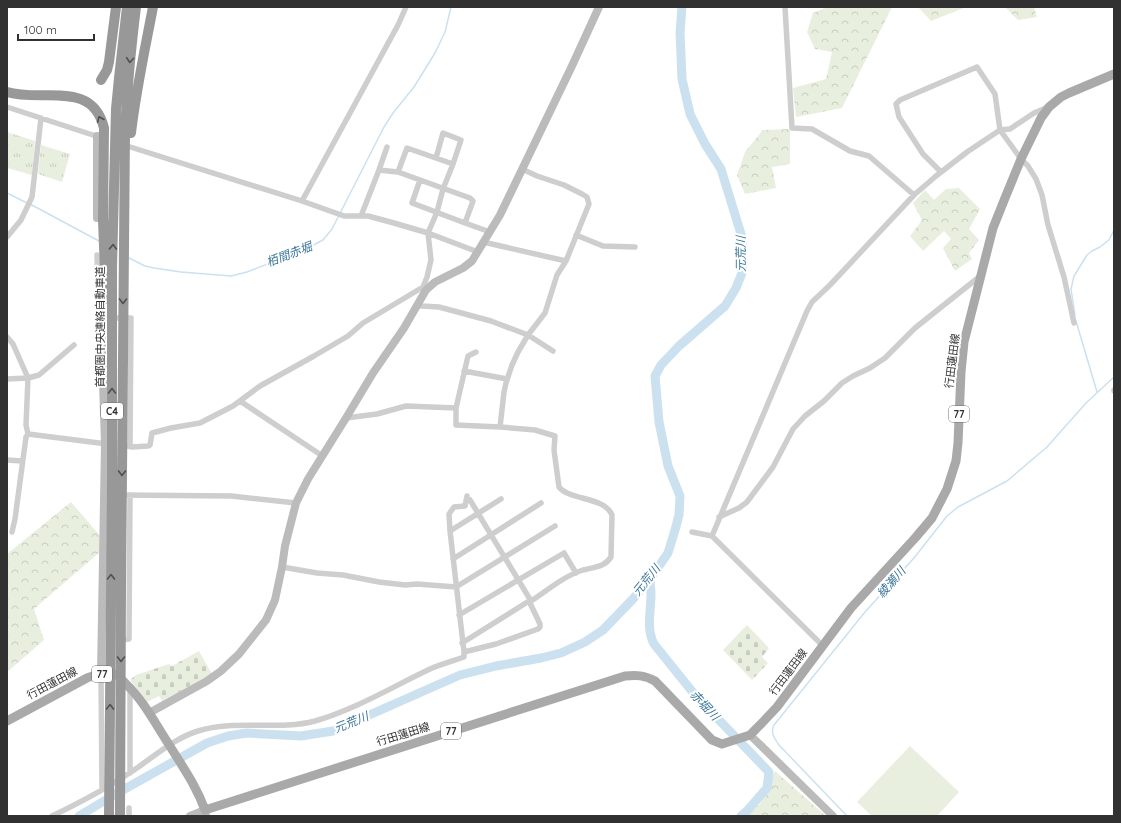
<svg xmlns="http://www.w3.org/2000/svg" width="1121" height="823" viewBox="0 0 1121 823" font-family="Quicksand,'Noto Sans JP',sans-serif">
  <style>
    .grass { fill: url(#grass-tufts) }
    .forest { fill: url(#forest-crowns) }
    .cemetery { fill: url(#cemetery-stones) }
    .green { fill: #e8efdf }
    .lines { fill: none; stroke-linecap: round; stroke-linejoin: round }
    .stream { stroke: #cbe1ef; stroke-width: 1.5 }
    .river { stroke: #cbe1ef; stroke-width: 9 }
    .street { stroke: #cecece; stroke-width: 5.5 }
    .secondary { stroke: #bbb; stroke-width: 8 }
    .primary { stroke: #a9a9a9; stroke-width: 9 }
    .highway { stroke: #989898; stroke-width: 10 }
    .oneway { stroke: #505050 }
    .labels { text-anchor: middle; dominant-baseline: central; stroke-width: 4; stroke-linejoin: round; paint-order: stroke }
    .shield { fill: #fff; stroke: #6f6f6f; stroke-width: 1 }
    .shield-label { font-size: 10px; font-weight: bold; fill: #313131 }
    .street-label { font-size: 11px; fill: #313131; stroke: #fff }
    .water-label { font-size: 12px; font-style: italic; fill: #3a7599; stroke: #fff }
  </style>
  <defs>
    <pattern id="grass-tufts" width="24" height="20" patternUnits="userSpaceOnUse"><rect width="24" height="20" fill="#e8efdf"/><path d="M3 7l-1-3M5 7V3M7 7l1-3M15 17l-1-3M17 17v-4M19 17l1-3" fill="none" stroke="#c7cdc0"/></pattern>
    <pattern id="forest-crowns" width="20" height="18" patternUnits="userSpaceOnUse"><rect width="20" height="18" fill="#e8efdf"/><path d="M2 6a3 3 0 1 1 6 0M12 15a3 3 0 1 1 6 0" fill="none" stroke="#c7cdc0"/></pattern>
    <pattern id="cemetery-stones" width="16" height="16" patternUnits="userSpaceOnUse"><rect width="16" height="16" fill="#e8efdf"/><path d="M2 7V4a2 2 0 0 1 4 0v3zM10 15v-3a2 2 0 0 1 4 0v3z" fill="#c7cdc0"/></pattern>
  </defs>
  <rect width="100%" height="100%" fill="#fff"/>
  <path class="grass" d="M 7,132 L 35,141 L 32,175 L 7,168 Z
    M 41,145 L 70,154 L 62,182 L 38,174 Z"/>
  <path class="forest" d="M 835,7 L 892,7 L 842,108 L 796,117 L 793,88 L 826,79 L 832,52 L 815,49 L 807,32 L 813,13 L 825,8 Z
    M 918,7 L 966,7 L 931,21 Z
    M 1005,7 L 1034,7 L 1037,17 L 1018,20 Z
    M 790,129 L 790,164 L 772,167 L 776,188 L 745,194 L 737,175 L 745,152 L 763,130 Z
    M 959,188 L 980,209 L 969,229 L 979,240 L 969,253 L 972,259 L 955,271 L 943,248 L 951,239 L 944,231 L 923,251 L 910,236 L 922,220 L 913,203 L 925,190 L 934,200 L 946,189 Z
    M 71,502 L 108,545 L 34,609 L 44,640 L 7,672 L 7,554 Z
    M 775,771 L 826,816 L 747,816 L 761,803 Z"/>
  <path class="cemetery" d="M 747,625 L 769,648 L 762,657 L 768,663 L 752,680 L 723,650 Z
    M 199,651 L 212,674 L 162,701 L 159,696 L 147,702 L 130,680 L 136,675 L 169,664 L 172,666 Z"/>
  <path class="green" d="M 910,746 L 959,792 L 937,816 L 872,816 L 857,802 Z"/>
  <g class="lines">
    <path class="stream" d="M 7,193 L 27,203
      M 30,204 L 99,241
      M 127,257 L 145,266 L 154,268 L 181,272 L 231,276 L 247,272 L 304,250 L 323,240 L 332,229 L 384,127 L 393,113 L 414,87 L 435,53 L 445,32 L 451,7
      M 1075,315 L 1071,289 L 1074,276 L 1087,255 L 1092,251 L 1100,247 L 1109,240 L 1114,230
      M 1076,321 L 1097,392
      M 847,816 L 779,745 C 775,739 770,733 774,725 L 865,612 L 914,558 L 947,516 L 958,507 L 1007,481 L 1047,447 L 1086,403 L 1114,377"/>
    <path class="river" d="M 650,579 C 650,584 651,589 651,594 C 651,611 646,629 654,644 L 695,695 L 769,772 L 767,788 L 747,811 L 741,816
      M 79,816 L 114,795 L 207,743 L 228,736 L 247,733 L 301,736 L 333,731 L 460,675 L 496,666 L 541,658 L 561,653 L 585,642 L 603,630 L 632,600 L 650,579 L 668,553 L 675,530 L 679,515 L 680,496 L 668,466 L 659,422 L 655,376 L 661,365 L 679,346 L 725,306 L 736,288 L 742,273 L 743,250 L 741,234 L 721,169 L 705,144 L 690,114 L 682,79 L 680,33 L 682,7"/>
    <path class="street" d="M 785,7 L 792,128 L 812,129 L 850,151 L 869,156 L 914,195
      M 7,107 L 99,137
      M 124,145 L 302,201 L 344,216 L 368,216 L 394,223 L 428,233 L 478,252
      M 453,164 L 407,148 L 398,172 L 470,198 L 473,201 L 465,223 L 490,232
      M 379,170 L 398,172
      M 941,172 L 923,154 L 899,117 L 896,104 L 900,100 L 977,67 L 995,94 L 1000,130 L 1021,159 L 1028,166 L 1036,179 L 1042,195 L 1048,225 L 1064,277 L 1074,323
      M 420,180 L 412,203 L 465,223
      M 302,201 L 398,25 L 406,7
      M 361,216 L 379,170 L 387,147
      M 576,235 L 603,246 L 635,247
      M 7,237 L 21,220 L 32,197 L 41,118
      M 483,242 L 566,261
      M 97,255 L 99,315 L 101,318 L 131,318 L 130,446
      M 423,287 L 427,277 L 431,260 L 428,233 L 437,212 L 443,189 L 453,164 L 461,140 L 443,133 L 436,158
      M 417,305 L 422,306 L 439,307 L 491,321 L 528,335 L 553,351
      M 7,337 L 13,344 L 28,378 L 26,425 L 28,434 L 26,437 L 15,519 L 12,532
      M 464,371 L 507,379
      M 7,379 L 28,378 L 39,375 L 74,345
      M 1114,390 L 1114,391
      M 240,401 L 321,455
      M 456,408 L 468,356 L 476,352
      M 346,418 L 377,414 L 406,406 L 456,408 L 456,425 L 500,427 L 504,392 L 506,383 L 512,365 L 518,352 L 528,335 L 545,313 L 557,275 L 566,261 L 589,204 L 587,197 L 582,194 L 564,185 L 537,176 L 522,169
      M 28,434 L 107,444
      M 121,445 L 132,447 L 148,446 L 150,445 L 152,433 L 171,428 L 200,423 L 233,406 L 260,386 L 314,356 L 348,336 L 363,323 L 423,287 L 426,290
      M 7,460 L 22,461
      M 120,495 L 231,496 L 296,503
      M 501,499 L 450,531 L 464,652 L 496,644 L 538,629 L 540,627 L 540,624 L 529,601
      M 470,500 L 531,601
      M 719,517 L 739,508 L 747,502 L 773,467 L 793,429 L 805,416 L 824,401 L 842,383 L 853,376 L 870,368 L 885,358 L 915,328 L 979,277
      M 450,531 L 449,514 L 454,507 L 465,506 L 467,496
      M 692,532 L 712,536 L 823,646
      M 712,536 L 807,311 L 812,302 L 830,285 L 914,195 L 936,176 L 967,152 L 1000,130 L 1010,129 L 1034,113 L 1046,108
      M 453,559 L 541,503
      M 282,567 L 317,573 L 343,575 L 379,582 L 405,585 L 417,584 L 456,587 L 555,526
      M 459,615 L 564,553 L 576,573
      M 120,640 L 129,639 L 130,495
      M 462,643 L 529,601 L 531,601 C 548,590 564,576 583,570 C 594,567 605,567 611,557 L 612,515 C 604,496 570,501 559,487 L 554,450 L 555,436 L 535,430 L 500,427
      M 101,674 L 102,789
      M 130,773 L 130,688
      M 52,816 C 79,803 106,789 131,772 C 153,758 172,739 198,731 C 236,719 277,731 315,721 C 356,709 392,687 430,669 C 441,664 453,661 464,657 L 464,652
      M 129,816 L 129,808"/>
    <path class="secondary" d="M 97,136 L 97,218
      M 101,674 L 105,444 L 101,321 L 103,318
      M 149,713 L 207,681 L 221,671 L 239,654 L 266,620 L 275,600 L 282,567 L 285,546 L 296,503 L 308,479 L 346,418 L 373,373 L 404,328 L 426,290 L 435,282 L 463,268 L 472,261 L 500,215 L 571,68 L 599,7
      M 750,735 L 833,816
      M 190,816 L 205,810 L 206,816"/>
    <path class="primary" d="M 7,721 L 87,678 C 96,675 108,670 117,675 C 120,677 123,681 126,684 C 143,700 155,723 168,743 C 182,766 196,785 205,810 L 625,676 C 637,675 644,675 655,681 L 712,740 L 722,744 L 750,735 L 761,724 L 777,707 L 851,608 L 916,537 L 932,518 L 947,489 L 956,461 L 958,443 L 961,372 L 964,342 L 993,228 L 1005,198 L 1021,159 L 1041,118 L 1049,107 L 1061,97 L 1069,93 L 1114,74"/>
    <path class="highway" d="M 101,80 L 107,70 L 109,62 L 116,7
      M 7,92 C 42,103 92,79 104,128 L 103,219 L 106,299
      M 131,133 C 136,90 145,49 153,7
      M 109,816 L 112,484 L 112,267 L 116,109 L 119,78 L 127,7
      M 120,816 L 121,589 L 125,131 C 127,89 131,48 136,7"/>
  </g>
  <defs><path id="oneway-chevron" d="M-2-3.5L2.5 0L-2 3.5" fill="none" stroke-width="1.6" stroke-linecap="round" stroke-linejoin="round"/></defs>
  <g class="oneway">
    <use href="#oneway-chevron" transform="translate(130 60) rotate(95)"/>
    <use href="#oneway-chevron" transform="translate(100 119) rotate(-113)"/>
    <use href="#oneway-chevron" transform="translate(113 247) rotate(-88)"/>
    <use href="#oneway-chevron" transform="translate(123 301) rotate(90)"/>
    <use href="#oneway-chevron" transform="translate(112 391) rotate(-90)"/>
    <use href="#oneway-chevron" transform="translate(122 473) rotate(91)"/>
    <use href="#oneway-chevron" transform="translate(111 577) rotate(-89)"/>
    <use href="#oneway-chevron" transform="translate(121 659) rotate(90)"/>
    <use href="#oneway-chevron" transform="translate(110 707) rotate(-89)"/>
  </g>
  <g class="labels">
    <g class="shield">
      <rect x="101" y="403" width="22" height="16" rx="3"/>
      <rect x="949" y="406" width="20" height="16" rx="3"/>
      <rect x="92" y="666" width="20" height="16" rx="3"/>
      <rect x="441" y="723" width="20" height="16" rx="3"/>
    </g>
    <g class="shield-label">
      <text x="112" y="411">C4</text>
      <text x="959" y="414">77</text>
      <text x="102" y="674">77</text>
      <text x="451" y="731">77</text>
    </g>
    <g class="street-label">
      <text transform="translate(100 327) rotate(-90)">首都圏中央連絡自動車道</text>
      <text transform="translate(952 361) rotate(-83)">行田蓮田線</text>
      <text transform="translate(788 672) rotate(-53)">行田蓮田線</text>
      <text transform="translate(52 683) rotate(-28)">行田蓮田線</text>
      <text transform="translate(403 734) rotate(-17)">行田蓮田線</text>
    </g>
    <g class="water-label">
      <text transform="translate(289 254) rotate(-21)">栢間赤堀</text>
      <text transform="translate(740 254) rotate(-90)">元荒川</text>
      <text transform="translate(646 580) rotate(-51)">元荒川</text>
      <text transform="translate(891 582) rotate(-49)">綾瀬川</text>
      <text transform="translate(705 705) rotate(47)">赤堀川</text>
      <text transform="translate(351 722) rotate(-22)">元荒川</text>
    </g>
  </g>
  <rect width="1121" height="823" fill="none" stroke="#313131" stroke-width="16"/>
  <path d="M18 34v6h76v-6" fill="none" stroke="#313131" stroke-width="2"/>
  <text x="24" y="34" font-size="12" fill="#313131" stroke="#ffffff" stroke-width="3" paint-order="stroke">100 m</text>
</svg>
